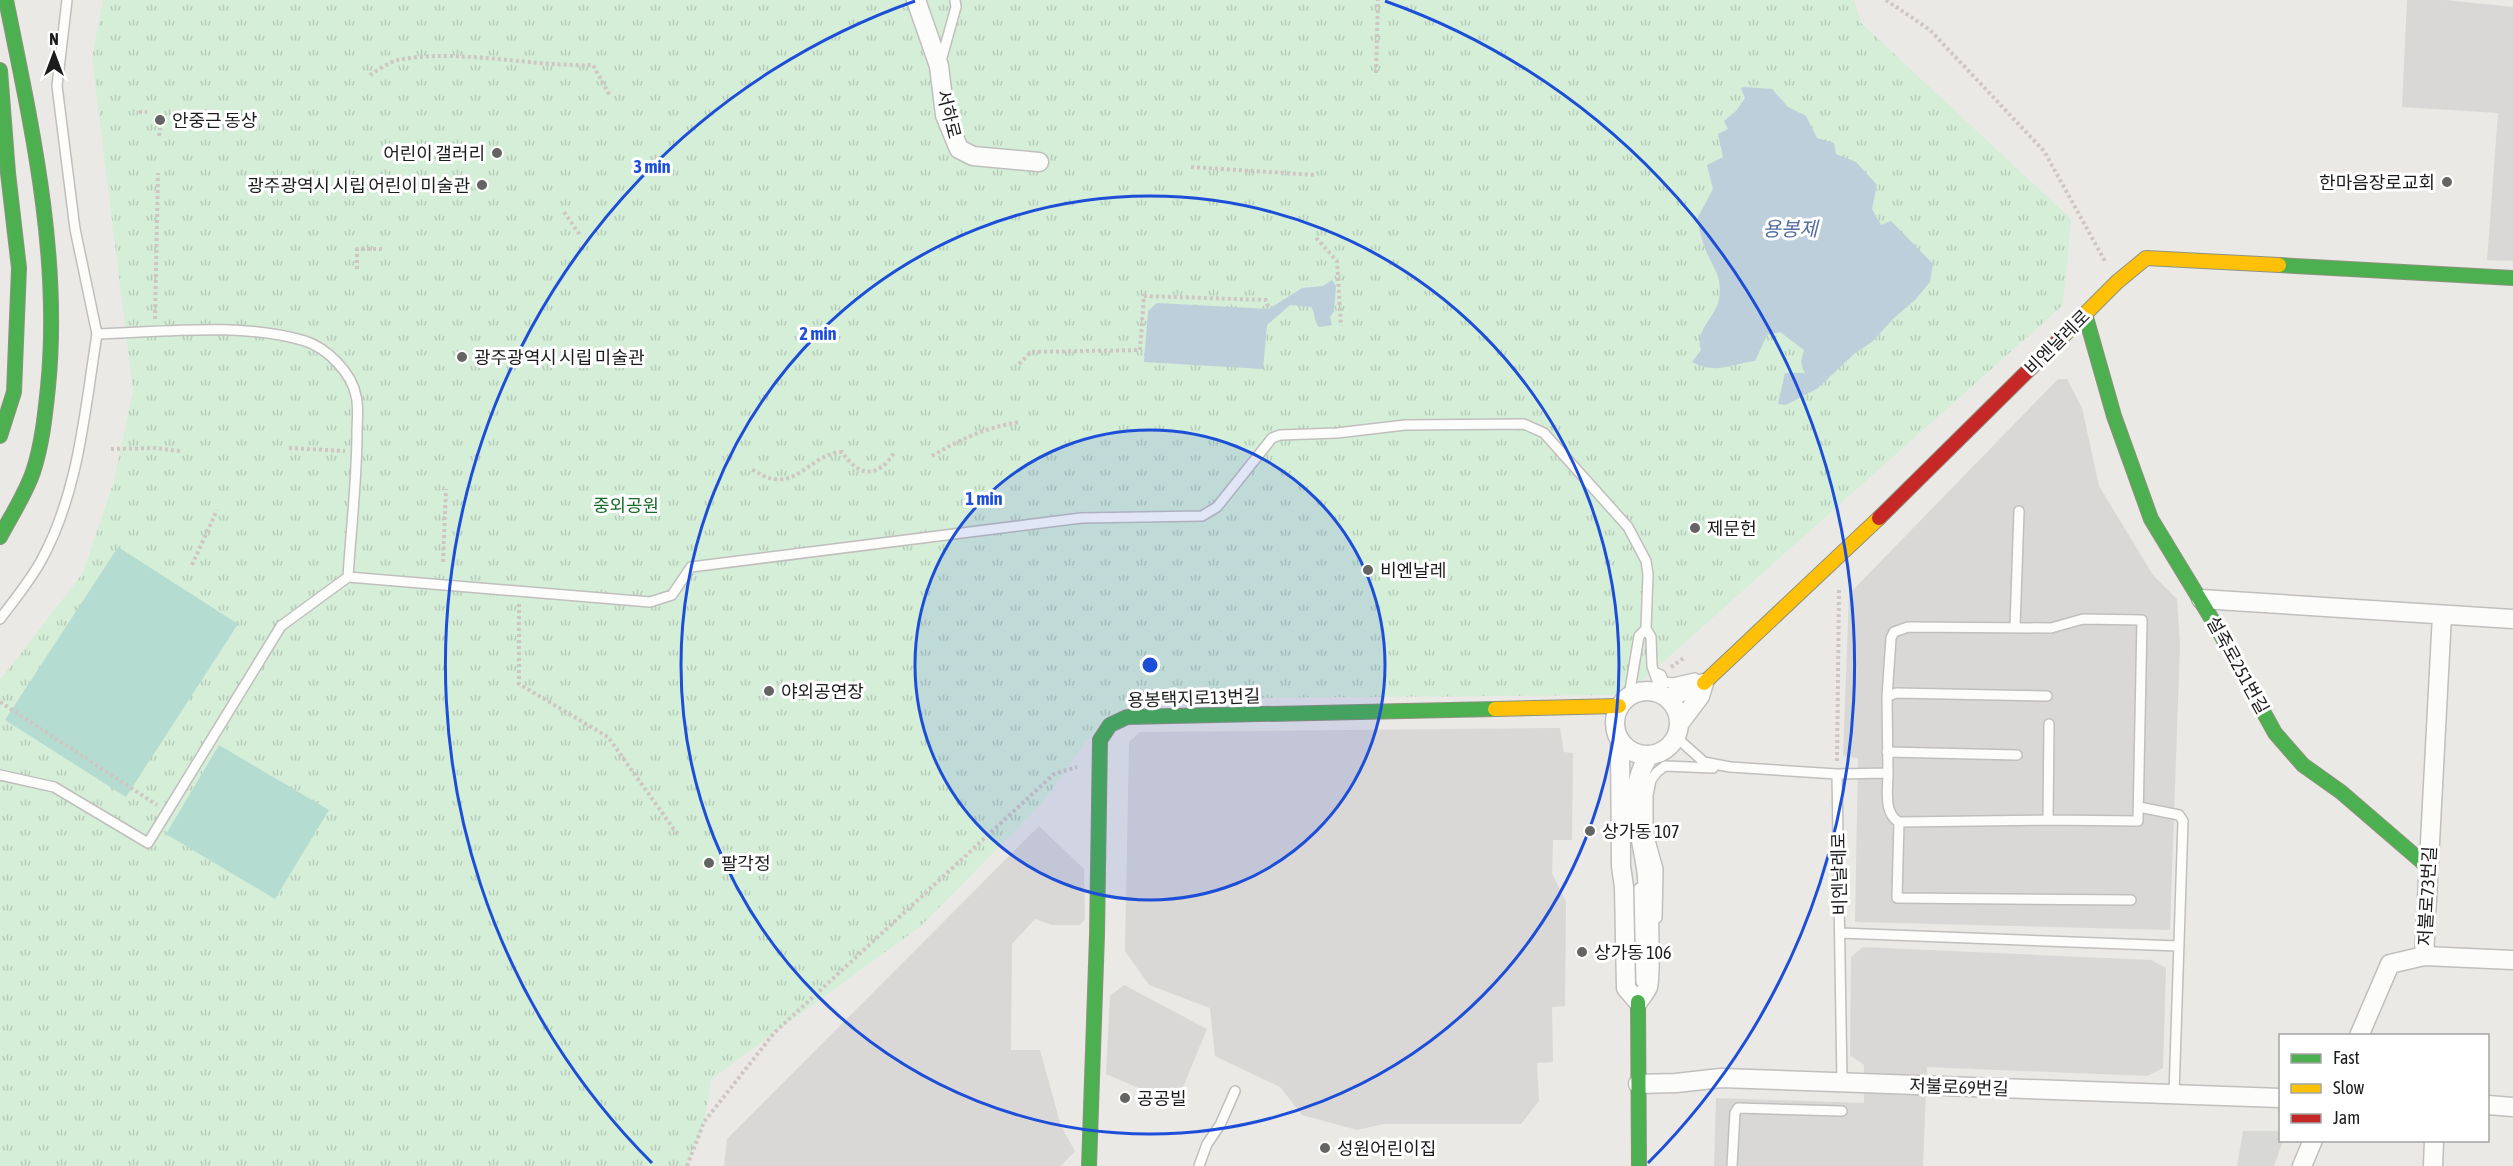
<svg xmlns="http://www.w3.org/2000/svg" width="2513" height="1166" viewBox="0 0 2513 1166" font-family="'Asap Condensed','Noto Sans KR',sans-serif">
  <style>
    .residential { fill: #d9d8d6 }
    .religious { fill: #d8d8d6 }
    .park { fill: url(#park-tufts) }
    .pitch { fill: #b5dcd1 }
    .water { fill: #bccfda }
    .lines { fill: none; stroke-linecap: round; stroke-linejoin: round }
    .lane-casing { stroke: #c0bfbd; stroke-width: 12 }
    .street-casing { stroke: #c0bfbd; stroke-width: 21 }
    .fast-casing { stroke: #8e927f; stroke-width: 16 }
    .slow-casing { stroke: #8e927f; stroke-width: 16 }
    .jam-casing { stroke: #8e927f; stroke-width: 16 }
    .path { stroke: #cfc6c3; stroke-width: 4; stroke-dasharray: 3 3; stroke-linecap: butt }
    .lane { stroke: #fcfcfb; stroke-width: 9 }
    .street { stroke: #fcfcfb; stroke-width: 18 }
    .fast { stroke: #4caf50; stroke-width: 14 }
    .slow { stroke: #ffc107; stroke-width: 14 }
    .jam { stroke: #c62828; stroke-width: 14 }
    .ring { fill: none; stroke: #1d4ed8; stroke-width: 3 }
    .poi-dot { fill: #646462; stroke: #fff; stroke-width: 2 }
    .labels { text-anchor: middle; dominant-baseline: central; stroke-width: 6; stroke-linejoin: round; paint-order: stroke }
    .street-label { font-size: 18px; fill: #1c1c1c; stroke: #fff }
    .poi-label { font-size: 18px; fill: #1c1c1c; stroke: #fff; text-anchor: start }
    .park-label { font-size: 18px; fill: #186c2b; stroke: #fff }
    .water-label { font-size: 20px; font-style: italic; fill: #546fa0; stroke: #fff }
    .centre { fill: #1d4ed8; stroke: #fff; stroke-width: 3 }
    .ring-label { font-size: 18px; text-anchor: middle; font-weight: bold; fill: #1d4ed8; stroke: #fff; stroke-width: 6; stroke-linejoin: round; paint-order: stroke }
  </style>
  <defs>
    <pattern id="park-tufts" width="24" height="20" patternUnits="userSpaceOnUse" patternTransform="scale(1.5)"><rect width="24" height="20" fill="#d5eed8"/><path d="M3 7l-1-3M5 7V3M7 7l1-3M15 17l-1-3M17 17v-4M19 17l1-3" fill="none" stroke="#b6ccb9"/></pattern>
  </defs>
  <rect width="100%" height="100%" fill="#eae9e5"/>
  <path class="residential" d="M 2407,0 L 2445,0 L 2513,7 L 2513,261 L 2487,260 L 2498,113 L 2402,107 Z
    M 2058,379 L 2067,379 L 2082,408 L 2099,486 L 2153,575 L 2177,599 L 2180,645 L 2170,930 L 1855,922 L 1858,758 L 1843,756 L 1849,594 Z
    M 1560,728 L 1564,752 L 1573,753 L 1572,840 L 1553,840 L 1552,873 L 1566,902 L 1565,1006 L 1552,1007 L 1553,1062 L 1537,1063 L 1539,1101 L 1521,1124 L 1383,1124 L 1357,1130 L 1302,1115 L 1280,1087 L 1215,1056 L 1210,1008 L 1149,985 L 1125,951 L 1129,742 L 1140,732 Z
    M 1039,826 L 1084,869 L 1085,919 L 1080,925 L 1052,925 L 1035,919 L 1012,944 L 1011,1050 L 1040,1050 L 1061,1126 L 1075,1151 L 1061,1166 L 724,1166 L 727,1139 Z
    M 1863,947 L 2151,960 L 2166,968 L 2163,1068 L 2147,1076 L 1927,1067 L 1923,1166 L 1714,1166 L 1716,1098 L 1864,1103 L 1864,1065 L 1850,1055 L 1851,957 Z
    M 1124,985 L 1207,1029 L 1176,1104 L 1106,1074 L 1110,996 Z"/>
  <path class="religious" d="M 2243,1131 L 2280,1131 L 2280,1140 L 2283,1141 L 2274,1166 L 2237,1166 Z"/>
  <path class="park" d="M 103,0 L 1854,0 L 1861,23 L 2071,219 L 2063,305 L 1626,695 L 1237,698 L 1134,702 L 1097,727 L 1042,803 L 921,926 L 711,1079 L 704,1122 L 687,1166 L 0,1166 L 0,680 L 83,573 L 114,481 L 133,390 L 92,58 Z"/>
  <path class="pitch" d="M 118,547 L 238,624 L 126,797 L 5,720 Z
    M 219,745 L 329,810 L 275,899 L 166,834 Z"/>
  <path class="water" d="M 1745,87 L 1772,89 L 1788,107 L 1806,116 L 1817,138 L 1834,143 L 1836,154 L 1856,162 L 1877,185 L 1872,209 L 1881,225 L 1891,221 L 1933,264 L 1930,282 L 1915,300 L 1894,318 L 1873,341 L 1854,354 L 1818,388 L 1786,405 L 1778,404 L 1785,373 L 1805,373 L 1801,362 L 1804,350 L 1780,332 L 1767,335 L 1755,361 C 1729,364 1717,375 1692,362 L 1701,350 C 1694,331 1716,317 1719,299 C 1723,274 1711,266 1704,246 C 1701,237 1699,228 1697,219 L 1713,189 L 1707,165 L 1723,157 L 1718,134 L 1728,129 L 1724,121 L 1736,111 L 1745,98 L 1741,88 Z
    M 1332,280 L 1336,286 L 1334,311 L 1330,317 L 1332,325 L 1319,327 C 1313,319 1316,314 1311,307 L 1290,305 L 1267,325 L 1263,369 L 1144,362 L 1148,311 L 1157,303 L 1269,309 L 1302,288 L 1323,286 Z"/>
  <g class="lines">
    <g class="lane-casing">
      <path id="lane" d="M 67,0 L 57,86 L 75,229 L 97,334
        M 941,61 L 956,7 L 955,0
        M 0,619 C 14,600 31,580 42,559 C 79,491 85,409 97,334 C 163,332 242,322 305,341 C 327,348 352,373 356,396 C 359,406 357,421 357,432 C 357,480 351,529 348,577
        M 2015,627 L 2019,511
        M 1654,672 L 1661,675 L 1664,682 L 1673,683 L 1695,678
        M 1629,696 L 1639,636 L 1646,629
        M 1887,697 L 1891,638 L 1894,632 L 1908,627 L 2051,628 L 2083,619 L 2142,620 L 2138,821 L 2048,820
        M 1676,737 L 1704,762 L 1730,767 L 1837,774 L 1842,1082
        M 1887,752 L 2017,755
        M 1888,773 C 1888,789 1883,813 1899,822 L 2048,820 L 2049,724
        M 1837,774 L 1888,773 L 1887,697 L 1896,693 L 2047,696
        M 0,775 L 54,787 L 148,843 L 281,626 L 348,577 L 650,602 L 672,595 L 691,567 L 1081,518 L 1202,516 L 1217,507 L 1272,438 L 1280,435 L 1337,433 L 1405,425 L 1524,424 L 1544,433 L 1628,527 L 1646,561 L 1648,574 L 1646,629 L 1651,637 L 1652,666 L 1662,695
        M 2139,807 L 2179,815 L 2183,821 L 2174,1094
        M 1899,822 L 1897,898 L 2131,900
        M 1639,888 L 1641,982
        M 1657,918 L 1658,869 L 1648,833 L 1648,795 L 1651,780 L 1657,772 L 1665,766 L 1713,768
        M 1840,933 L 2178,946
        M 1199,1166 L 1207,1144 L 1220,1125 L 1235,1091
        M 1732,1166 L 1735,1113 L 1738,1108 L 1842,1111"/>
    </g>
    <g class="street-casing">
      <path id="street" d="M 916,0 L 939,66 L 945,115 L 959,149 L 973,156 L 1039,162
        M 2201,599 L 2513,619
        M1615 723a32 32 0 1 1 64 0a32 32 0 1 1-64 0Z
        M 1667,698 L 1704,683
        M 1679,724 L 1700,696 L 1704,683
        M 1620,740 L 1621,866 L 1624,887 L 1626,988 L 1638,1002 C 1641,997 1646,992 1648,987 C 1652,979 1648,881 1646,868 C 1640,829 1626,792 1648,757
        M 2424,956 L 2442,615
        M 2359,1036 L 2390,964 L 2424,956 L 2513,960
        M 1638,1084 L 1676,1083 L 1721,1078 L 2280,1098
        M 2488,1105 L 2513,1107
        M 2302,1166 L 2313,1140
        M 2433,1166 L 2434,1140"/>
    </g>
    <g class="fast-casing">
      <path id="fast" d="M 0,70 L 8,173 L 19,268 L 14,392 L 0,436
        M 2279,265 L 2513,278
        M 2085,314 L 2114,416 L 2151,519 L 2216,626 L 2275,733 L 2303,765 L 2341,792 L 2428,867
        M 0,537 C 11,516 25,495 33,472 C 42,445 45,416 48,387 C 61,257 32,128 6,0
        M 1638,1002 L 1639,1166
        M 1089,1166 L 1097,935 L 1100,740 L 1110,725 L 1127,717 L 1495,709"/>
    </g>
    <g class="slow-casing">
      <path id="slow" d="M 2058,341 L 2117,282 L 2146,258 L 2279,265
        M 1704,683 L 1879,518
        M 1495,709 L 1619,706"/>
    </g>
    <g class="jam-casing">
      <path id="jam" d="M 1879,518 L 2058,341"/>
    </g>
    <path class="path" d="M 1886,0 L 1930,30 L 2044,151 L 2106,263
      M 1376,73 L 1378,0
      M 370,75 C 378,70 389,62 398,60 C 459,48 531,67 593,65 L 610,96
      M 139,112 L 147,112
      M 175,112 L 182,112
      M 192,112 L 221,112
      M 159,136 L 160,128
      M 1191,167 L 1316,175
      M 564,212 L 580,235
      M 1316,238 L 1337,261 L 1341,326
      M 357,269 L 357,249 L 383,249
      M 155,319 L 158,173
      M 1019,364 L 1031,352 L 1140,350 L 1144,296 L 1266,300 L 1268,307
      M 289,448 L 345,451
      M 111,449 L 155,448 L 180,451
      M 932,456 C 960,439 987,427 1020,422
      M 752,470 C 760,473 765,478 774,479 C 801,483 816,452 842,452 C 859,477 877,479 894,453
      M 443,562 L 446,489
      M 192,565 L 217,510
      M 519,604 L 519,684 L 608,737 L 678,835
      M 1671,667 L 1685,657
      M 0,702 L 157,805
      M 1837,761 L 1839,588
      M 687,1166 L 704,1122 L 774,1033 L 1054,774 L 1077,767"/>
    <use href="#lane" class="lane"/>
    <use href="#street" class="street"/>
    <use href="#fast" class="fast"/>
    <use href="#slow" class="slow"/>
    <use href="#jam" class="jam"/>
  </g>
  <circle cx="1150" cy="665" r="235" fill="#1d4ed8" fill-opacity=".12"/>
  <g class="ring">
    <circle cx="1150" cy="665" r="235"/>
    <circle cx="1150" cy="665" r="469"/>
    <path d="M652 1163A704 704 0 0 1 915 1M1385 1A704 704 0 0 1 1648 1163"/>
  </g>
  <g class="poi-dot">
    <circle cx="160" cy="120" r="6"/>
    <circle cx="497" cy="153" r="6"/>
    <circle cx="2447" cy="182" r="6"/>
    <circle cx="482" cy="185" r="6"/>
    <circle cx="462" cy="357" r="6"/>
    <circle cx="1695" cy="528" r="6"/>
    <circle cx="1368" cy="570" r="6"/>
    <circle cx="769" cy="691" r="6"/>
    <circle cx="1590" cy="831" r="6"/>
    <circle cx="709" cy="863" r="6"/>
    <circle cx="1582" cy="952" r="6"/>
    <circle cx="1125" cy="1098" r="6"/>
    <circle cx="1325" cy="1148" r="6"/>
  </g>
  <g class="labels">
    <g class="street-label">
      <text transform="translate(949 114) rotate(76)">서하로</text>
      <text transform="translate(2057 342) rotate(-45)">비엔날레로</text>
      <text transform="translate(2238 665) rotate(61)">설죽로251번길</text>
      <text transform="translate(1194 698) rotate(-2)">용봉택지로13번길</text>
      <text transform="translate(1839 874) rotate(-91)">비엔날레로</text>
      <text transform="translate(2427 896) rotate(-87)">저불로73번길</text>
      <text transform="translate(1959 1087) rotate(2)">저불로69번길</text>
    </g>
    <g class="poi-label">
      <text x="172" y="120">안중근 동상</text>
      <text x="485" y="153" text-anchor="end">어린이 갤러리</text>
      <text x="2435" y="182" text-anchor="end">한마음장로교회</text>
      <text x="470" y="185" text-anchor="end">광주광역시 시립 어린이 미술관</text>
      <text x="474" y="357">광주광역시 시립 미술관</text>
      <text x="1707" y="528">제문헌</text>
      <text x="1380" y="570">비엔날레</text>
      <text x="781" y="691">야외공연장</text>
      <text x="1602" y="831">상가동 107</text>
      <text x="721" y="863">팔각정</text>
      <text x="1594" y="952">상가동 106</text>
      <text x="1137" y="1098">공공빌</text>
      <text x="1337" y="1148">성원어린이집</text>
    </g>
    <g class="park-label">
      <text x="626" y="505">중외공원</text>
    </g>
    <g class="water-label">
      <text x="1790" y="228">용봉제</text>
    </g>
  </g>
  <circle cx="1150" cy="665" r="9" class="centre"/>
  <g class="ring-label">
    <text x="652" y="173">3 min</text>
    <text x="818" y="340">2 min</text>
    <text x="984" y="505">1 min</text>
  </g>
  <rect x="2279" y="1034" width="210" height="108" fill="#ffffff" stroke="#a4a4a4" stroke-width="1.5"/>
  <rect x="2291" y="1054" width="30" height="9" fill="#4caf50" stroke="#a4a4a4" stroke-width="1.5"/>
  <text x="2333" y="1064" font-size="18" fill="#1c1c1c">Fast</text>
  <rect x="2291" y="1084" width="30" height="9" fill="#ffc107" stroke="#a4a4a4" stroke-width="1.5"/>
  <text x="2333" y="1094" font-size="18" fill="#1c1c1c">Slow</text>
  <rect x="2291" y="1114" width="30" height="9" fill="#c62828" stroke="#a4a4a4" stroke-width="1.5"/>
  <text x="2333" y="1124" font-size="18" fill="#1c1c1c">Jam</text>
  <g transform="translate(54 54)" stroke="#ffffff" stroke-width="4.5" paint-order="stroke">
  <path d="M0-4.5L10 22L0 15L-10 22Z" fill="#1c1c1c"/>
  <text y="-9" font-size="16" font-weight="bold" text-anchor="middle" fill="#1c1c1c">N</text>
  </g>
</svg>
